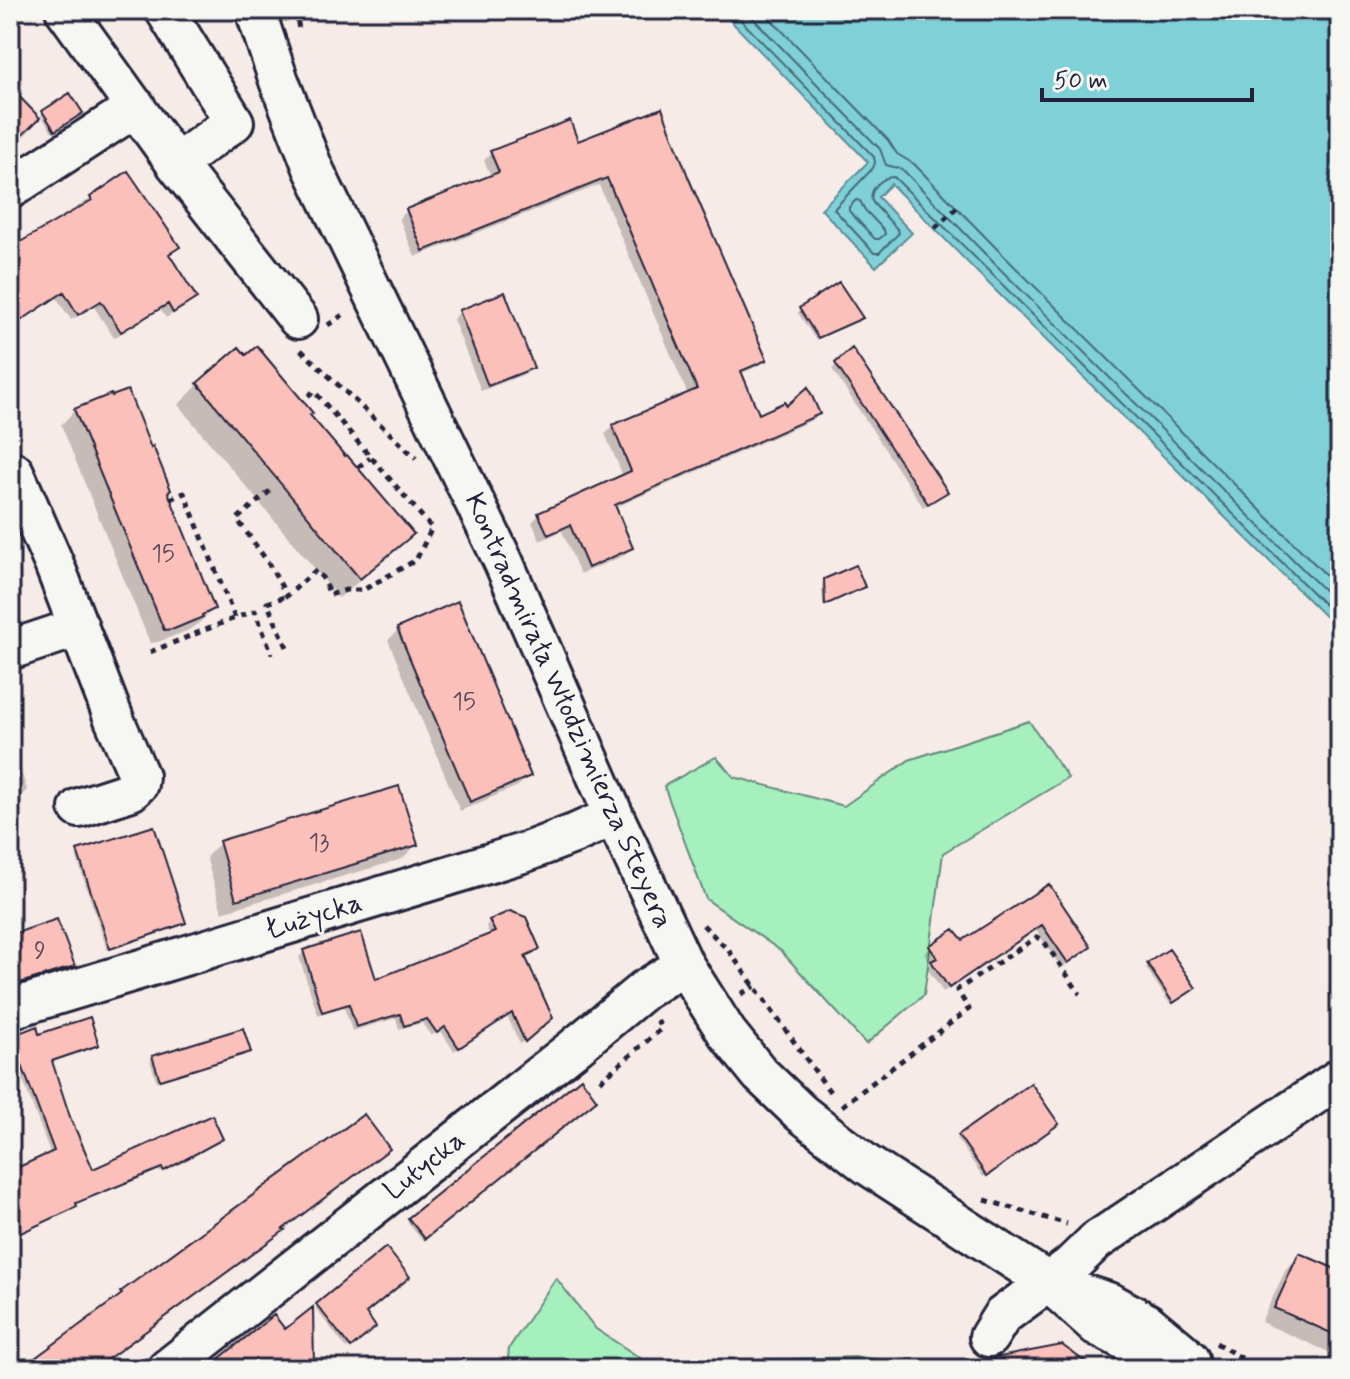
<svg xmlns="http://www.w3.org/2000/svg" width="1350" height="1379" viewBox="0 0 1350 1379" font-family="Mynerve,sans-serif">
  <style>
    .green { fill: #a6f0be; stroke: #64897c; stroke-width: 2 }
    .water { fill: #80d1d7; stroke: #5a8b99; stroke-width: 2 }
    .shadow { fill: #0003 }
    .lines { fill: none; stroke-linecap: round; stroke-linejoin: round }
    .shore { stroke: #486879; stroke-width: 2 }
    .building { fill: #fcc0bb; stroke: #22223b; stroke-width: 2 }
    .minor-casing { stroke: #22223b; stroke-width: 44 }
    .path { stroke: #22223b; stroke-width: 5; stroke-dasharray: 6 6; stroke-linecap: butt }
    .minor { stroke: #f6f6f2; stroke-width: 38 }
    .labels { text-anchor: middle; dominant-baseline: central; stroke-width: 6; stroke-linejoin: round; paint-order: stroke }
    .number-label { font-size: 24px; fill: #584a5b }
    .street-label { font-size: 28px; fill: #22223b; stroke: #f6f6f2 }
  </style>
  <rect width="100%" height="100%" fill="#f7ebe7"/>
  <filter id="ink" filterUnits="userSpaceOnUse"><feTurbulence type="fractalNoise" baseFrequency=".0125" numOctaves="2"/><feDisplacementMap in="SourceGraphic" scale="16" xChannelSelector="R" yChannelSelector="G"/><feConvolveMatrix kernelMatrix="1 2 1 2 8 2 1 2 1" color-interpolation-filters="sRGB"/></filter>
  <g filter="url(#ink)">
    <path class="green" d="M 1029,721 L 1068,778 L 943,853 L 924,995 L 866,1044 L 781,951 L 706,899 L 664,786 L 716,757 L 734,777 L 844,806 L 909,760 Z
      M 556,1278 L 596,1329 L 648,1363 L 861,1357 L 936,1369 L 507,1369 L 509,1348 Z"/>
    <path class="water" d="M 720,10 L 1340,10 L 1340,631 L 981,276 L 891,184 L 878,197 L 912,233 L 876,267 L 821,209 L 868,162 Z"/>
    <path class="shadow" d="M 660,111 L 764,359 L 756,367 L 740,374 L 758,416 L 785,409 L 818,413 L 810,421 L 614,508 L 631,548 L 623,556 L 580,574 L 562,531 L 540,541 L 532,522 L 540,514 L 623,476 L 605,434 L 613,427 L 688,395 L 599,185 L 415,257 L 399,218 L 407,211 L 491,177 L 484,160 L 492,153 L 577,144 Z
      M 43,112 L 78,115 L 52,132 L 41,115 Z
      M 128,173 L 177,247 L 168,255 L 194,298 L 187,304 L 166,318 L 160,309 L 114,338 L 94,307 L 71,320 L 56,297 L 10,328 L 10,250 L 84,205 L 91,198 Z
      M 504,295 L 532,368 L 525,374 L 481,391 L 453,319 L 460,312 Z
      M 800,310 L 861,318 L 815,339 L 798,313 Z
      M 239,350 L 308,415 L 412,534 L 391,554 L 339,598 L 178,405 L 198,385 Z
      M 852,351 L 941,496 L 923,507 L 832,369 Z
      M 75,410 L 166,493 L 213,609 L 199,623 L 187,631 L 158,642 L 150,643 L 61,425 Z
      M 825,581 L 863,587 L 823,606 L 822,584 Z
      M 10,596 L 17,616 L 10,623 Z
      M 399,629 L 529,776 L 518,786 L 460,811 L 388,640 Z
      M 10,735 L 27,790 L 10,807 Z
      M 220,843 L 416,845 L 402,859 L 222,912 L 206,857 Z
      M 78,852 L 183,923 L 181,926 L 107,950 L 76,855 Z
      M 1048,887 L 1088,947 L 1083,953 L 1061,968 L 1036,930 L 943,992 L 927,968 L 931,963 L 924,953 L 930,948 L 954,931 L 962,942 Z
      M 490,921 L 538,948 L 534,953 L 524,958 L 546,1023 L 520,1044 L 507,1016 L 454,1051 L 440,1030 L 431,1036 L 422,1023 L 399,1029 L 396,1018 L 352,1031 L 344,1007 L 318,1015 L 299,957 L 304,952 L 375,982 L 490,936 L 486,926 Z
      M 10,937 L 73,966 L 68,970 L 10,988 Z
      M 1149,965 L 1190,991 L 1170,1004 L 1146,968 Z
      M 38,1037 L 97,1044 L 93,1048 L 51,1062 L 68,1117 L 92,1171 L 221,1139 L 160,1173 L 159,1170 L 74,1205 L 71,1210 L 10,1239 L 10,1162 L 14,1172 L 51,1155 L 10,1046 L 10,1040 L 12,1038 Z
      M 249,1051 L 246,1054 L 157,1082 L 150,1061 L 153,1058 Z
      M 580,1081 L 595,1100 L 422,1240 L 407,1222 Z
      M 1054,1127 L 983,1177 L 957,1139 L 959,1136 Z
      M 388,1149 L 377,1160 L 281,1231 L 272,1240 L 96,1369 L 23,1369 L 112,1303 L 122,1294 Z
      M 386,1250 L 363,1313 L 373,1327 L 347,1349 L 315,1308 Z
      M 1300,1255 L 1340,1273 L 1340,1357 L 1261,1322 L 1286,1269 Z
      M 10,1281 L 22,1302 L 10,1310 Z"/>
    <g class="lines">
      <path class="shore" d="M 731,10 L 874,157 L 875,163 L 873,168 L 834,209 L 874,253 L 879,253 L 899,233 L 898,230 L 873,203 C 867,191 881,177 894,177 L 1340,620
        M 745,10 L 880,149 L 886,165 L 898,168 L 905,172 L 994,263 L 1340,606
        M 762,10 L 888,140 L 897,154 L 914,164 L 1003,255 L 1340,589
        M 856,200 L 860,201 L 865,210 L 884,230 L 885,234 L 879,239 L 875,239 L 849,211 L 849,207 Z"/>
    </g>
    <path class="building" d="M 10,87 L 40,118 L 10,147 Z
      M 70,93 L 83,113 L 55,131 L 42,111 Z
      M 662,108 L 689,179 L 767,360 L 741,371 L 759,414 L 785,402 L 786,406 L 808,387 L 820,414 L 615,505 L 633,548 L 588,568 L 570,525 L 548,535 L 538,513 L 631,471 L 612,425 L 697,389 L 607,178 L 423,251 L 406,209 L 499,172 L 490,151 L 570,120 L 578,141 Z
      M 128,171 L 180,247 L 169,254 L 197,298 L 173,313 L 168,304 L 121,332 L 101,301 L 78,315 L 64,292 L 10,328 L 10,248 L 92,200 L 90,197 Z
      M 839,282 L 863,318 L 818,338 L 799,308 Z
      M 505,292 L 534,368 L 488,386 L 459,310 Z
      M 257,346 L 313,413 L 310,415 L 345,456 L 347,455 L 414,534 L 360,579 L 197,383 L 239,347 L 246,355 Z
      M 852,348 L 948,492 L 928,504 L 835,363 Z
      M 128,390 L 151,448 L 153,446 L 171,490 L 168,492 L 215,609 L 202,615 L 203,617 L 174,629 L 164,630 L 74,409 L 111,394 L 112,396 Z
      M 856,565 L 865,587 L 825,605 L 824,579 Z
      M 458,601 L 531,776 L 470,802 L 397,628 Z
      M 399,786 L 418,845 L 236,900 L 219,841 Z
      M 154,826 L 186,923 L 110,949 L 77,850 Z
      M 1049,884 L 1091,947 L 1068,963 L 1042,925 L 949,988 L 931,961 L 937,958 L 929,946 L 954,929 L 963,940 Z
      M 510,911 L 526,917 L 540,949 L 525,956 L 553,1018 L 525,1042 L 512,1013 L 459,1048 L 445,1027 L 437,1033 L 427,1019 L 404,1026 L 400,1014 L 356,1027 L 349,1004 L 322,1012 L 303,950 L 361,932 L 376,979 L 495,932 L 489,920 Z
      M 57,919 L 75,966 L 10,986 L 10,935 Z
      M 1169,949 L 1196,988 L 1173,1003 L 1147,963 Z
      M 90,1017 L 99,1045 L 52,1061 L 70,1117 L 93,1169 L 212,1115 L 223,1139 L 164,1171 L 162,1168 L 76,1203 L 77,1207 L 10,1238 L 10,1171 L 54,1151 L 11,1036 L 37,1026 L 39,1034 Z
      M 243,1028 L 251,1052 L 160,1080 L 152,1056 Z
      M 581,1078 L 597,1100 L 425,1239 L 408,1218 Z
      M 1031,1083 L 1059,1124 L 987,1176 L 958,1135 Z
      M 364,1114 L 390,1149 L 283,1229 L 285,1230 L 94,1369 L 20,1369 L 122,1294 L 120,1292 Z
      M 386,1247 L 410,1277 L 366,1313 L 376,1327 L 351,1348 L 316,1304 Z
      M 1299,1253 L 1340,1271 L 1340,1337 L 1274,1308 Z
      M 313,1307 L 314,1369 L 206,1369 L 274,1315 L 285,1329 Z
      M 1062,1345 L 1095,1369 L 995,1369 L 994,1358 Z"/>
    <g class="lines">
      <g class="minor-casing">
        <path id="minor" d="M 65,10 L 176,164 L 298,319
          M 165,10 L 234,122 L 176,164
          M 255,10 L 279,81 L 313,168 L 503,561 L 614,816 L 684,965 L 727,1033 L 760,1074 L 801,1113 L 866,1164 L 1048,1282 L 1097,1326 L 1149,1353 L 1189,1359
          M 10,189 L 136,107
          M 10,473 L 14,472 L 54,564 L 114,719 L 139,776 L 138,784 L 131,791 L 79,808
          M 10,650 L 79,627
          M 10,1009 L 526,852 L 576,833 L 614,816
          M 1062,1287 L 1111,1303 L 1147,1323 L 1182,1352
          M 989,1337 L 1002,1316 L 1070,1266 L 1096,1241 L 1340,1078
          M 167,1369 L 574,1048 L 644,990 L 684,965"/>
      </g>
      <path class="path" d="M 296,10 L 299,30
        M 935,228 L 958,206
        M 328,325 L 347,312
        M 301,350 L 416,458
        M 358,467 L 370,458
        M 270,491 L 237,519 L 267,561 L 287,596 L 316,570 L 324,580 L 330,595 L 346,590 L 363,590 L 416,560 L 432,528 L 314,391 L 303,401
        M 170,499 L 184,493 L 235,618 L 255,611 L 272,654
        M 287,647 L 267,603 L 287,596
        M 150,652 L 235,618
        M 703,925 L 729,951 L 830,1092
        M 741,994 L 755,986
        M 600,1081 L 661,1029 L 657,1019
        M 842,1106 L 969,1009 L 957,990 L 1037,937 L 1043,940 L 1080,994
        M 985,1200 L 1067,1224
        M 1216,1343 L 1260,1369"/>
      <use href="#minor" class="minor"/>
    </g>
  </g>
  <g class="labels">
    <g class="number-label">
      <text x="163" y="554">15</text>
      <text x="464" y="702">15</text>
      <text x="319" y="843">13</text>
      <text x="40" y="951">9</text>
    </g>
    <g class="street-label">
      <text transform="translate(568 711) rotate(66)">Kontradmirała Włodzimierza Steyera</text>
      <text transform="translate(314 917) rotate(-17)">Łużycka</text>
      <text transform="translate(425 1166) rotate(-38)">Lutycka</text>
    </g>
  </g>
  <rect width="1350" height="1379" fill="none" stroke="#f6f6f2" stroke-width="40"/>
  <rect x="20" y="20" width="1310" height="1339" fill="none" stroke="#22223b" stroke-width="3" filter="url(#ink)"/>
  <path d="M1042 88v12h210v-12" fill="none" stroke="#22223b" stroke-width="4"/>
  <text x="1054" y="88" font-size="24" fill="#22223b" stroke="#f6f6f2" stroke-width="6" paint-order="stroke">50 m</text>
</svg>
